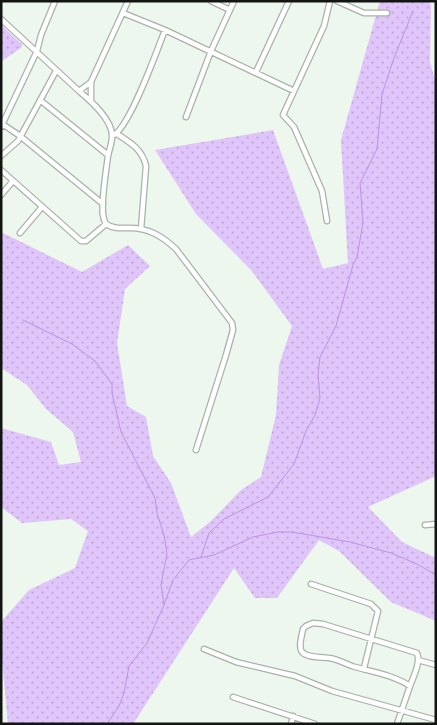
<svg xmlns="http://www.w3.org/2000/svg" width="437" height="725" viewBox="0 0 437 725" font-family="Cabin,sans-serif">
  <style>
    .grass { fill: url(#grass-dots) }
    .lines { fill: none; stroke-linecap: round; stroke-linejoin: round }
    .stream { stroke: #bd91e4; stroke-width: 1 }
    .minor-casing { stroke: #a8b2a9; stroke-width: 7 }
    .minor { stroke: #fff; stroke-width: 4.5 }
  </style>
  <defs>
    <pattern id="grass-dots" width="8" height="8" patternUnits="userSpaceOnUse" patternTransform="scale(1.25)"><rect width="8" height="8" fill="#dfc5f9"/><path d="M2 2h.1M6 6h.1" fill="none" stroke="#bea8d4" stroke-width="1.8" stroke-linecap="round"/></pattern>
  </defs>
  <rect width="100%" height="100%" fill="#edf7ed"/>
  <path class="grass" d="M 380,1 L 428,1 L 431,5 L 430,62 L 436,84 L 436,476 L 368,507 L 402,542 L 436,558 L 436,621 L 391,602 L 339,551 L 319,540 L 277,598 L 255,598 L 234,568 L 133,724 L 8,724 L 2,659 L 1,622 L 29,590 L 75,568 L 88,531 L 71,519 L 22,523 L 1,507 L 1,428 L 51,442 L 59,465 L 81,462 L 73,432 L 46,409 L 27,385 L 1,368 L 1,232 L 82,272 L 128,245 L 150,266 L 125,289 L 117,343 L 127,406 L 146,417 L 153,456 L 171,483 L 191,537 L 211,521 L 241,490 L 261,477 L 276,415 L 279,365 L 292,326 L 251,270 L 196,214 L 155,150 L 273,130 L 323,269 L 348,263 L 341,140 Z
    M 1,25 L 22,44 L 22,47 L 2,61 Z"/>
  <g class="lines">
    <path class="stream" d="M 23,320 L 72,344 L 95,361 L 112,384 L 112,393 L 121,432 L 155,498 L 157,513 L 164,535 L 167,554 L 161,585 L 164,604
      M 201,557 L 209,533 L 224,519 L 268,497 L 294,464 L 306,431 L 315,415 L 320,398 L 318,374 L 320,357 L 336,326 L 353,265 L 357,257 L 363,223 L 360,183 L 377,149 L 382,94 L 394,58 L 413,11
      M 107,724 L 119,706 L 124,693 L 129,666 L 147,643 L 164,605 L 173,580 L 189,560 L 214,555 L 253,537 L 278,532 L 292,532 L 350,542 L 391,553 L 417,564 L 436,575"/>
    <g class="minor-casing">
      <path id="minor" d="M 211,1 L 230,10
        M 337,1 L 364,13 L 387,13
        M 123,13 L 165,30 L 294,91
        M 1,19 L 79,91 L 91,82 L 128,1
        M 256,72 L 289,1
        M 91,82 L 91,101
        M 79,91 C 91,101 113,120 112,137 C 112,143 109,150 108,156 C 106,170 104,184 103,198 C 103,207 101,216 106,224 C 114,229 121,228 129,228 C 149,228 162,236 176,249 L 232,323 L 233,330 L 226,355 L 196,450
        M 40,100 L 108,155
        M 186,117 L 211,51 L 234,1
        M 1,123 L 20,136 L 103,204
        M 1,127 L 37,51 L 41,35 L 55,1
        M 117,134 C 131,143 142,149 146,166 L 141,229
        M 112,136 C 129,130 157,50 165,30
        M 1,156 L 18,141 L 56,71
        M 1,170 L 81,241 L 86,241 L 106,224
        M 1,195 L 13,181
        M 327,221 L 322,191 L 294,127 L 283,115 L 324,26 L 330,1
        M 20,233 L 42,207
        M 425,525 L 436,524
        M 311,584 L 371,604 L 378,611 L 364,668
        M 313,623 L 323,624 L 417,653 C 421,663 413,677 410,686 C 393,675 373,672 355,667 C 345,664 338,659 329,658 C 322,657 307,658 302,652 C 298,647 302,635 303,629 L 306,626 Z
        M 204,649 L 236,662 L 295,676 L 332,691 L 436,720
        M 418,660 L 436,665
        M 233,697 L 315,724
        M 291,724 L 293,716
        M 397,724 L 410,686"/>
    </g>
    <use href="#minor" class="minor"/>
  </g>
  <rect width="437" height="725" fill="none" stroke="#121512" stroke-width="5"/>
</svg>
